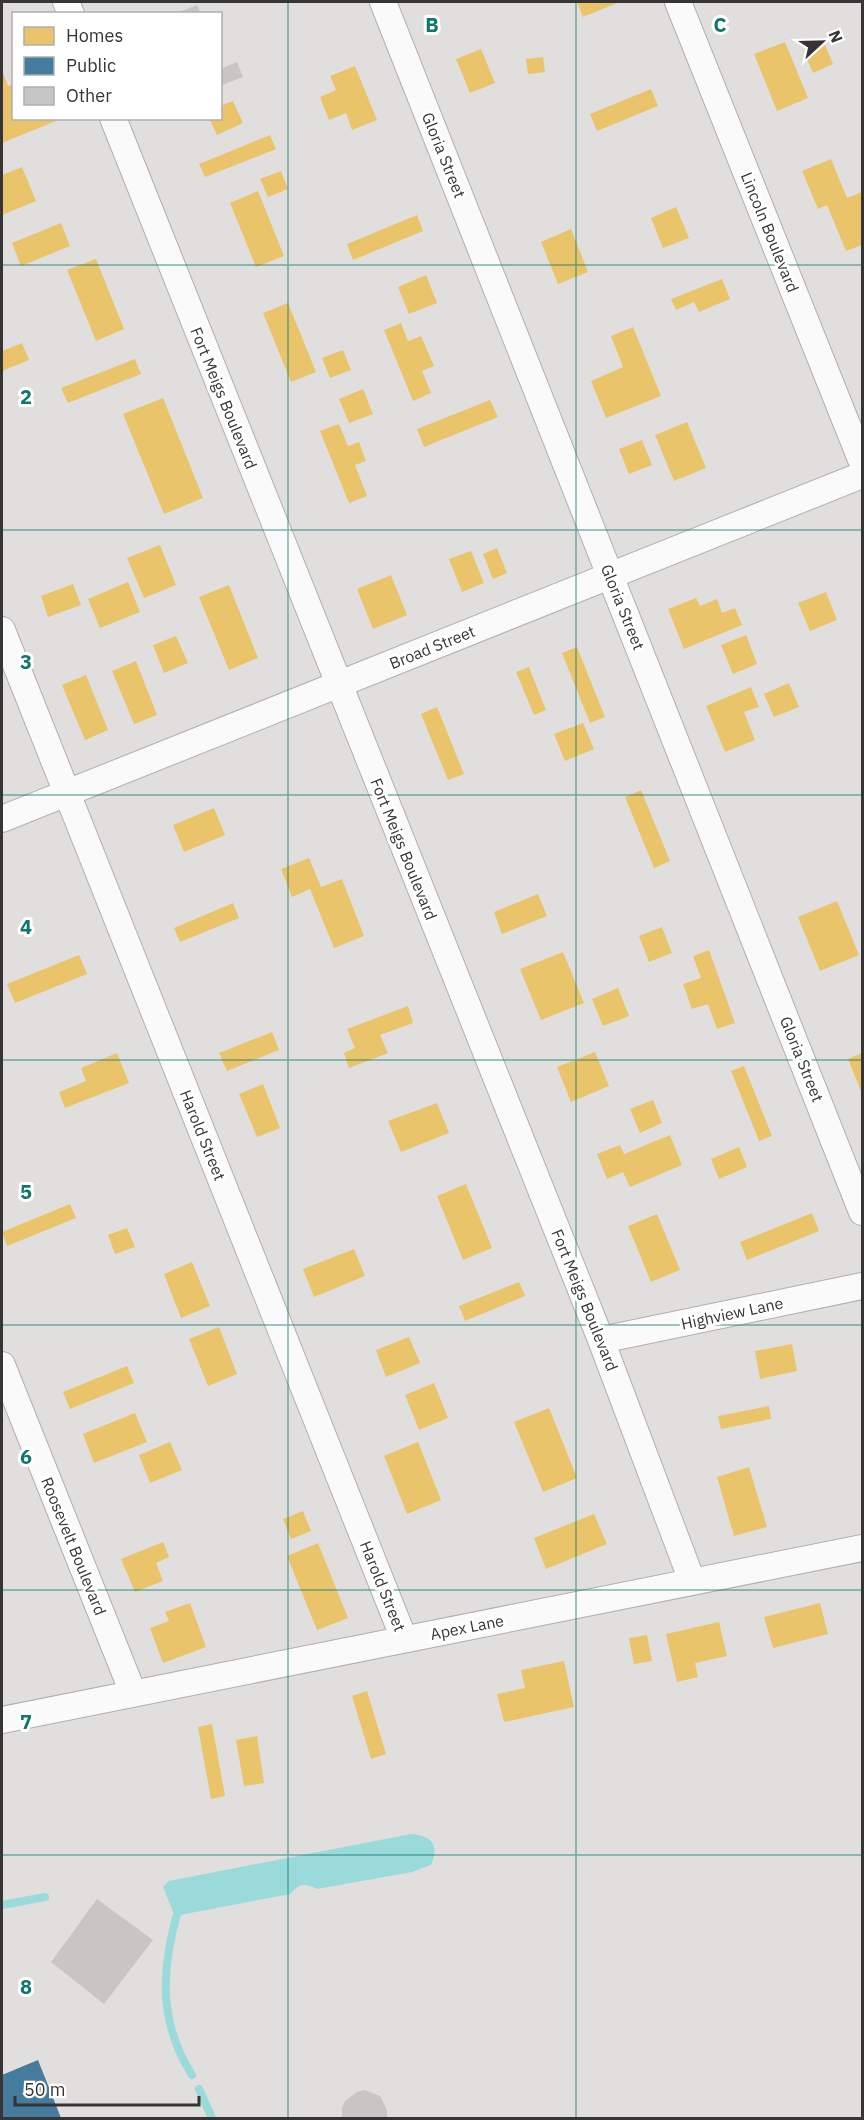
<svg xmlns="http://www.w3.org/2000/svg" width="864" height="2120" viewBox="0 0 864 2120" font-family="'IBM Plex Sans',sans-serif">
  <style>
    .water { fill: #9adadb }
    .homes { fill: #e9c46a }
    .public { fill: #457b9d }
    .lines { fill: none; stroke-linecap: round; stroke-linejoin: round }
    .stream { stroke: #9adadb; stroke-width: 8 }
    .building { fill: #c8c6c5 }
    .minor-casing { stroke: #b1afaf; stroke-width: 28 }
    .minor { stroke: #fafafa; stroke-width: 26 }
    .grid { fill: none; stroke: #0f766e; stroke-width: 1.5; stroke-opacity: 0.55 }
    .labels { text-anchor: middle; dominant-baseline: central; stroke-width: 6; stroke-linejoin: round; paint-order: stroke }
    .street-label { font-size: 16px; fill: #363434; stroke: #fff }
    .grid-label { font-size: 20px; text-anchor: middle; font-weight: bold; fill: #0f766e; stroke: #fff; stroke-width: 6; stroke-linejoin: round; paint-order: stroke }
  </style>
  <rect width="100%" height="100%" fill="#e1dfde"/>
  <path class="water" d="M 411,1834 C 431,1835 440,1845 431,1865 L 412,1872 L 317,1889 C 304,1883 300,1883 290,1894 L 180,1915 L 173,1912 L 163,1887 L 169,1881 Z"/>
  <path class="homes" d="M 577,2 L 620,2 L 583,17 Z
    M 785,42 L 808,98 L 777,111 L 754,54 Z
    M 825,45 L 833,64 L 813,73 L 805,54 Z
    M 481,49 L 495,83 L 470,93 L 456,59 Z
    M 543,57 L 545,72 L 528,74 L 526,59 Z
    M 355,66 L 377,120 L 352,130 L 346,113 L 329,120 L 320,97 L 336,90 L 330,76 Z
    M 2,70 L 8,86 L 14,84 L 14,118 L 55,118 L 56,121 L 2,143 Z
    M 651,89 L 658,106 L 597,131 L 590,114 Z
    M 233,101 L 243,123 L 217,135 L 209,118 L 220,118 L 220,106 Z
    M 270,135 L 276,149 L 205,177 L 199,164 Z
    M 831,159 L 847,198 L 862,192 L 862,245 L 846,251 L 827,205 L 818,209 L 802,171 Z
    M 22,167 L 36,201 L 2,215 L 2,175 Z
    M 281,171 L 288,189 L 268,197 L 260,179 Z
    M 258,191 L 284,256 L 256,267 L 230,203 Z
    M 676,207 L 689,238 L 663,248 L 651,218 Z
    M 417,215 L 423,231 L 353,260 L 347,244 Z
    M 61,223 L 70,246 L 21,266 L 12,243 Z
    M 571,229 L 588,272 L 558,284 L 541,242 Z
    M 96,259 L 124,329 L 96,341 L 67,270 Z
    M 426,275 L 437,303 L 409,314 L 398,287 Z
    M 722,279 L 730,299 L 699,312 L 694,302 L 676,310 L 671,299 Z
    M 288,303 L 316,372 L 291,382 L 263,313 Z
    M 401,323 L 408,341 L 421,336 L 434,366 L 422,371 L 431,393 L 413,401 L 384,330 Z
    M 633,327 L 661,396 L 606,418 L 591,381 L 623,367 L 611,336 Z
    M 22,343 L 29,360 L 2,371 L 2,351 Z
    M 343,350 L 351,370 L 330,378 L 322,358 Z
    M 135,359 L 141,374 L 68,403 L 61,388 Z
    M 363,389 L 373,414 L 349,423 L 339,399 Z
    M 163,398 L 203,498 L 164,514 L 123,414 Z
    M 490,400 L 498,417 L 424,447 L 417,429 Z
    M 687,422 L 706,468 L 674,481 L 655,435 Z
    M 339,424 L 348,446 L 359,442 L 366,461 L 355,465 L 367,496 L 349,503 L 320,431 Z
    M 642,440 L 652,465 L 629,474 L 619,449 Z
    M 160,545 L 176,585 L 144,598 L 127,558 Z
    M 497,548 L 507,573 L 493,579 L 483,554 Z
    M 471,551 L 484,583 L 462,592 L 449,559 Z
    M 391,575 L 407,615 L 373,629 L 357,589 Z
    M 128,582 L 140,612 L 100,628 L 88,599 Z
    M 73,584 L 81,605 L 48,617 L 41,596 Z
    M 229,585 L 258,658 L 229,670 L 199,597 Z
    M 826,592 L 837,620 L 810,631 L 798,603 Z
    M 696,598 L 700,606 L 717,599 L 722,613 L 735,608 L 742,625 L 684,649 L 668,609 Z
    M 746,635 L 757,664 L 733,674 L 721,645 Z
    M 176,636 L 188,663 L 164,673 L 153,645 Z
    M 577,647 L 605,717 L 590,723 L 562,653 Z
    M 136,661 L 157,715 L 134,724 L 112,671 Z
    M 529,667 L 546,710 L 534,715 L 516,672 Z
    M 86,675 L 108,730 L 85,740 L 62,685 Z
    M 789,683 L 799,707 L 774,717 L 764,694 Z
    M 751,687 L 759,707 L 744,712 L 755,740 L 725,752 L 706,706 Z
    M 437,707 L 464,774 L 448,780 L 421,714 Z
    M 583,723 L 594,749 L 565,761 L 554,734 Z
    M 641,790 L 670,861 L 654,868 L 625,797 Z
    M 214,808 L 225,835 L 184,852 L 173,825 Z
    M 309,858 L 321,887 L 342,879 L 364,936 L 334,948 L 310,889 L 292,897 L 281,869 Z
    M 538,894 L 547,916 L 502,934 L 494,912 Z
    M 837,901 L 859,955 L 820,971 L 798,917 Z
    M 233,903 L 239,918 L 180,942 L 174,928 Z
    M 662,927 L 672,953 L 649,962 L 639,936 Z
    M 709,950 L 735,1023 L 717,1029 L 708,1004 L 692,1009 L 683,984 L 701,978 L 693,956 Z
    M 563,952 L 584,1003 L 541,1020 L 520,969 Z
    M 79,955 L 87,974 L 15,1003 L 7,984 Z
    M 618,988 L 629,1016 L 603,1026 L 592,999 Z
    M 408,1006 L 413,1023 L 380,1035 L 388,1053 L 349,1068 L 344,1053 L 355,1048 L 347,1029 Z
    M 272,1032 L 279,1050 L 227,1071 L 219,1053 Z
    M 595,1052 L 609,1086 L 571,1102 L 557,1067 Z
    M 117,1053 L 129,1083 L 65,1108 L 59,1092 L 86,1081 L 81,1068 Z
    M 862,1053 L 862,1094 L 848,1059 Z
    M 744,1066 L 772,1136 L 759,1141 L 731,1071 Z
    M 263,1084 L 280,1128 L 257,1137 L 239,1094 Z
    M 653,1100 L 662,1123 L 640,1133 L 630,1109 Z
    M 437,1103 L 449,1133 L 401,1152 L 388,1121 Z
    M 670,1135 L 682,1165 L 630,1187 L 623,1172 L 607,1179 L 597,1154 L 620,1145 L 624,1154 Z
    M 739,1147 L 747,1167 L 719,1179 L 711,1159 Z
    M 466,1184 L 492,1248 L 463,1260 L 437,1196 Z
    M 70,1204 L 76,1218 L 7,1246 L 2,1232 Z
    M 812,1213 L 819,1231 L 747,1260 L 740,1242 Z
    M 657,1214 L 680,1270 L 651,1282 L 628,1226 Z
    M 127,1228 L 135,1247 L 115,1254 L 108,1235 Z
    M 354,1249 L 365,1276 L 314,1297 L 303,1269 Z
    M 192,1262 L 210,1306 L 181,1318 L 164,1274 Z
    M 519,1282 L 525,1296 L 465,1321 L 459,1306 Z
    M 219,1327 L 237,1374 L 208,1386 L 189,1339 Z
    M 409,1337 L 420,1363 L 386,1377 L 376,1350 Z
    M 792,1344 L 797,1371 L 760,1379 L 755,1351 Z
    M 127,1366 L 134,1383 L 70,1409 L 63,1392 Z
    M 434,1383 L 448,1418 L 419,1430 L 405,1395 Z
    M 769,1406 L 771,1419 L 721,1429 L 718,1416 Z
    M 549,1408 L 577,1478 L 543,1492 L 514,1422 Z
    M 135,1413 L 147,1442 L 94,1463 L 83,1434 Z
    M 170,1442 L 182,1470 L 150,1483 L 139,1455 Z
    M 418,1442 L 441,1500 L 407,1514 L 384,1456 Z
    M 749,1467 L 767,1527 L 734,1536 L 717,1477 Z
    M 303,1511 L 311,1531 L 291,1539 L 283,1519 Z
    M 594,1514 L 607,1544 L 546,1569 L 534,1538 Z
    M 163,1542 L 169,1557 L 156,1563 L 163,1581 L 135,1592 L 121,1559 Z
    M 318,1543 L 348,1618 L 317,1630 L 287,1556 Z
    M 190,1603 L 206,1647 L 163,1663 L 150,1628 L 169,1621 L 165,1612 Z
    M 820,1603 L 828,1634 L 773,1648 L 764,1617 Z
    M 719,1622 L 727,1656 L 695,1663 L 698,1677 L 677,1682 L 666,1634 Z
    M 647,1635 L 652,1661 L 634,1664 L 629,1638 Z
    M 564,1661 L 574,1707 L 504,1722 L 497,1694 L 525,1688 L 521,1670 Z
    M 367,1691 L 386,1754 L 371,1759 L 352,1696 Z
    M 212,1724 L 225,1796 L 211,1799 L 198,1727 Z
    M 257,1736 L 264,1783 L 244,1786 L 236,1740 Z"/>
  <path class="public" d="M 38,2060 L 61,2118 L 2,2118 L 2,2075 Z"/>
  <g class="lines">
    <path class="stream" d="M 2,1905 L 45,1897
      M 177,1914 C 161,1971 159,2023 192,2075
      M 199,2089 L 212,2118"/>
  </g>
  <path class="building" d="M 197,5 L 201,14 L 177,14 L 177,13 Z
    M 237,62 L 243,77 L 220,86 L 220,69 Z
    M 97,1899 L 153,1940 L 104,2004 L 51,1962 Z
    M 365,2090 L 380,2096 L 387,2110 L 387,2118 L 342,2118 L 342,2108 L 345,2101 L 357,2092 Z"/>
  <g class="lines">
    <g class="minor-casing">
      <path id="minor" d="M 66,2 L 71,14
        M 383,2 L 862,1212
        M 678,2 L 862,462
        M 113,118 L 601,1340 L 692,1581
        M 2,630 L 404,1639
        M 2,819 L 862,475
        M 601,1340 L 862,1286
        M 2,1365 L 133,1693
        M 2,1720 L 862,1548"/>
    </g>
    <use href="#minor" class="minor"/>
  </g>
  <path class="grid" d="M 288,2 L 288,2118M 576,2 L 576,2118M 2,265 L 862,265M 2,530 L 862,530M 2,795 L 862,795M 2,1060 L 862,1060M 2,1325 L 862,1325M 2,1590 L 862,1590M 2,1855 L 862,1855"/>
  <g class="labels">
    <g class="street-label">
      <text transform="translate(444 155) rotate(68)">Gloria Street</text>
      <text transform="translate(770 232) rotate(68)">Lincoln Boulevard</text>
      <text transform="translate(224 398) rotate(68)">Fort Meigs Boulevard</text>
      <text transform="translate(623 607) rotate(68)">Gloria Street</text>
      <text transform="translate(432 647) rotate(-22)">Broad Street</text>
      <text transform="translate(404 849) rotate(68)">Fort Meigs Boulevard</text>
      <text transform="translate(802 1059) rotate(68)">Gloria Street</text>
      <text transform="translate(203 1135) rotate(68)">Harold Street</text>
      <text transform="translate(585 1300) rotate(68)">Fort Meigs Boulevard</text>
      <text transform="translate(732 1313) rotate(-12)">Highview Lane</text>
      <text transform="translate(74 1546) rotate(68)">Roosevelt Boulevard</text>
      <text transform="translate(383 1586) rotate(68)">Harold Street</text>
      <text transform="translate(467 1627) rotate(-11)">Apex Lane</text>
    </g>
  </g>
  <g class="grid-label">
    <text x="432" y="32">B</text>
    <text x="720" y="32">C</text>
    <text x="26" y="404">2</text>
    <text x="26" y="669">3</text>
    <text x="26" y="934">4</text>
    <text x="26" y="1199">5</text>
    <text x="26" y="1464">6</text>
    <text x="26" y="1729">7</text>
    <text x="26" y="1994">8</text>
  </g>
  <rect width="864" height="2120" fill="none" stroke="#363434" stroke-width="6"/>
  <rect x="12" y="12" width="210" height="108" fill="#ffffff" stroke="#afaeae" stroke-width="1.5"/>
  <rect x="24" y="27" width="30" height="18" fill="#e9c46a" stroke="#afaeae" stroke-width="1.5"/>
  <text x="66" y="42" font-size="18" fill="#363434">Homes</text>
  <rect x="24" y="57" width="30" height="18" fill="#457b9d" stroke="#afaeae" stroke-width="1.5"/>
  <text x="66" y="72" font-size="18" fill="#363434">Public</text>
  <rect x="24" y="87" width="30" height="18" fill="#c8c6c5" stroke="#afaeae" stroke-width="1.5"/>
  <text x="66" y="102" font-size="18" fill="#363434">Other</text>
  <g transform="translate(822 42) rotate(68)" stroke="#ffffff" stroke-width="4.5" paint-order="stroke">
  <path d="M0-4.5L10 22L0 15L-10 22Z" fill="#363434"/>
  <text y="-9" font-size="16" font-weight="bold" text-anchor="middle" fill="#363434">N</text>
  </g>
  <path d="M15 2096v9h184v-9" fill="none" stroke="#363434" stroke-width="3"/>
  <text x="24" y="2096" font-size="18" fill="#363434" stroke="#ffffff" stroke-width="4.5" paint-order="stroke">50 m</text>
</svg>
